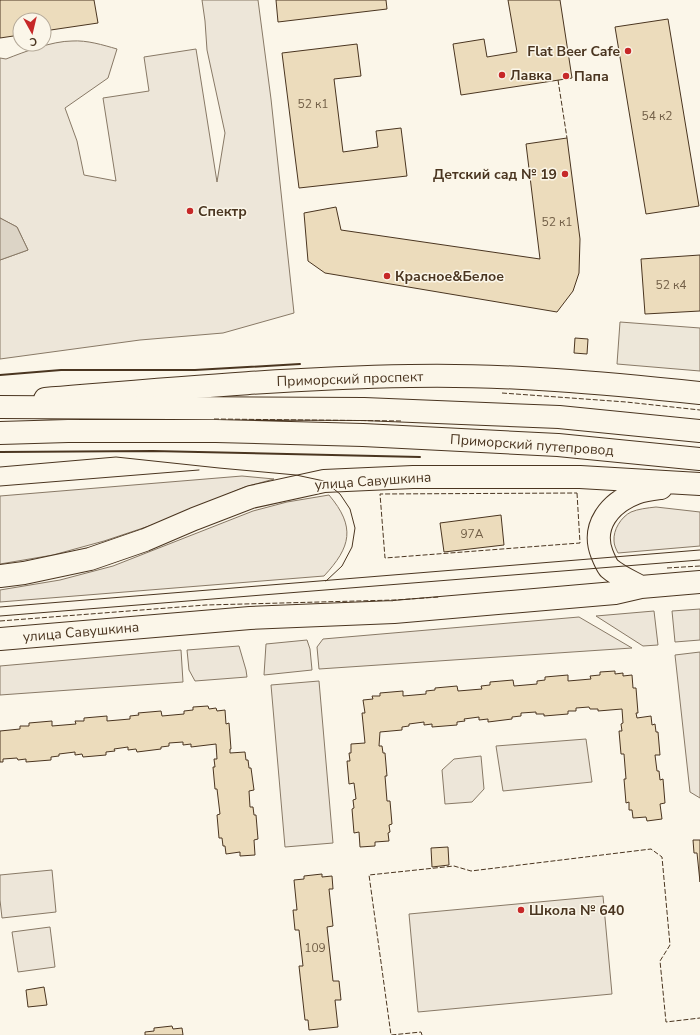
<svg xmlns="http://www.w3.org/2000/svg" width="700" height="1035" viewBox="0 0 700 1035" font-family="'Nunito Sans',sans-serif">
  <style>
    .green { fill: #ede6d9; stroke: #887966 }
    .parking { fill: #ede7d9; stroke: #887966 }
    .water { fill: #dcd4c6; stroke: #887966 }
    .building { fill: #ecdcbc; stroke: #4a3520 }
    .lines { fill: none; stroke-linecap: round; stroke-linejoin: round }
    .secondary-casing { stroke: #4a3520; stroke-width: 24 }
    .primary-casing { stroke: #4a3520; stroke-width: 24 }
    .secondary { stroke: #fbf6e9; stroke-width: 22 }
    .primary { stroke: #fbf6e9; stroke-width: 22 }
    .tram { stroke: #4a3520; stroke-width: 1 }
    .fence { stroke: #4a3520; stroke-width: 1; stroke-dasharray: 5 2; stroke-linecap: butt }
    .wall { stroke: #4a3520; stroke-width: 2 }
    .poi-dot { fill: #c62828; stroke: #fbf6e9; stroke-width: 1.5 }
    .labels { text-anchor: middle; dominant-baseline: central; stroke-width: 3; stroke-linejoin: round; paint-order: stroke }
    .number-label { font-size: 12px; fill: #725f47 }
    .poi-label { font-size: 14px; font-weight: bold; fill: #4a3520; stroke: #fbf6e9; text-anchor: start }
    .street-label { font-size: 14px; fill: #4a3520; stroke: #fbf6e9 }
  </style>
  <rect width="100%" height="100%" fill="#fbf6e9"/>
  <path class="green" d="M 202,0 L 258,0 L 271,99 L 294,313 L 223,333 L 140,340 L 0,359 L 0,260 L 28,250 L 17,227 L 0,218 L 0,58 L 6,59 C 24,52 52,41 72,41 C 87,40 103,45 117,49 L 108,78 L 65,108 L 77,141 L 84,175 L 116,181 L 103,98 L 149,91 L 144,57 L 196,49 L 217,182 L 225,133 L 207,50 L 205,21 Z
    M 242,476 L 274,479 L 245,487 L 161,522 L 104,541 L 53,555 L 0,564 L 0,496 Z
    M 329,495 C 356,527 351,547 324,576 L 0,602 L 0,590 L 60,580 L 113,566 L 253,511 L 287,502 Z
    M 656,507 L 700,512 L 700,546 L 618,553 C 616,549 614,545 614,541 C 613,530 621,517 631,512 C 638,509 647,508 656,507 Z
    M 700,609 L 700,640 L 675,642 L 672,611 Z
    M 654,611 L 658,645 L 643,646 L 596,616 Z
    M 579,617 L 632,648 L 319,669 L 317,647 L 323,639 Z
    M 307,640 L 310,649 L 312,670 L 264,675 L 266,644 Z
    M 239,646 L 246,670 L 247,677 L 195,681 L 189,670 L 187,650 Z
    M 181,650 L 183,682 L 0,695 L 0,666 Z
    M 700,652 L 700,798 L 690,792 L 675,655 Z
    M 319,681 L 333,843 L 285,847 L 271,685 Z
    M 586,739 L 592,782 L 503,791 L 496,746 Z
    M 481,756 L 484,789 L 472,802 L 445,804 L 442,770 L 454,759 Z
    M 52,870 L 56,912 L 2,918 L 0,900 L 0,875 Z
    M 603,896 L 612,994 L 418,1012 L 409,914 Z
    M 50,927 L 55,967 L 18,972 L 12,932 Z"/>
  <path class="parking" d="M 620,322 L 700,328 L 700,371 L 617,364 Z"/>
  <path class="water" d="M 0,218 L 17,227 L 28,250 L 0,260 Z"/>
  <path class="building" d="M 0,0 L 94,0 L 98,23 L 44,31 L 44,20 L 20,20 L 20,35 L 0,38 Z
    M 276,0 L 386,0 L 387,9 L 278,22 Z
    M 508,0 L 560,0 L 572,78 L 461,95 L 453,44 L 484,39 L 487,57 L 517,52 Z
    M 668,19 L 699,206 L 646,214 L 615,27 Z
    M 357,44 L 361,76 L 334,79 L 343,152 L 378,147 L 376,131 L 401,128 L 407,176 L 299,188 L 282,53 Z
    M 567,138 L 580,239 L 579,273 L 573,291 L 557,312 L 325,273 L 308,261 L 304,213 L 336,207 L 341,230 L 540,259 L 526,144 Z
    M 700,255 L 700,311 L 645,314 L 641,259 Z
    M 575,338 L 588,339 L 587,354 L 574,353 Z
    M 501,515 L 504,545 L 444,552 L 440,523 Z
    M 615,671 L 615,674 L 623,673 L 623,676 L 632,675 L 633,688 L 636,688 L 638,713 L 636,713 L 637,718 L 651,716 L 652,725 L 655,724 L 656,732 L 658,732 L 660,755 L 655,755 L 657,771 L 659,771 L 660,780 L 663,779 L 665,803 L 660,804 L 662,819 L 647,821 L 646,817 L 633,818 L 632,810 L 629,810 L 629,802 L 626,803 L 624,779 L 626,779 L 624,754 L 621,754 L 619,731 L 622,731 L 621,724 L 623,723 L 622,709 L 598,711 L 598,709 L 590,709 L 589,707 L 576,708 L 576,711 L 568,711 L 568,714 L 544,716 L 544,714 L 536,714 L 536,712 L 521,713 L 521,716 L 512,717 L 512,719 L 488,722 L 488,719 L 479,720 L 479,717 L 464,719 L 465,721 L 457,722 L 457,725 L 432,727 L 432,724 L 424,725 L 424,722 L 409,724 L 409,726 L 402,727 L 402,730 L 380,732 L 379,746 L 382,746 L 383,753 L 385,753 L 387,776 L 385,776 L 387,801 L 390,801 L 392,824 L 389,825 L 390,832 L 388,833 L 389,841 L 375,842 L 375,846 L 360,847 L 359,832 L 354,833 L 352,809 L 354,808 L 353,800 L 356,799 L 354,783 L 349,784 L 347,761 L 350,761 L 349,753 L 351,753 L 351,744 L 365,743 L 362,713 L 365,713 L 363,700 L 373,699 L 372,696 L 380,696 L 380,693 L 403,691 L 403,696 L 426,694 L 426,691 L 435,690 L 435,688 L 457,686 L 458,691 L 482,689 L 481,686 L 490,685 L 490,682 L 513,680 L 514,686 L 537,684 L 537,681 L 545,680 L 545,677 L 568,675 L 568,681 L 591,679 L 590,676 L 600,675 L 600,672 Z
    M 208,706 L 209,709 L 216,708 L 217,711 L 225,710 L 226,724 L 229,723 L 231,749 L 230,749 L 230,753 L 245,752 L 246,760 L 248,760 L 249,768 L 251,768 L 254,790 L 249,791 L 250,807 L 253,807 L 254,815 L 256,815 L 258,839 L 254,840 L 255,855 L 240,856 L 240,852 L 226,854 L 225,846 L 223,846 L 222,838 L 219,838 L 217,815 L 220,814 L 217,789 L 215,789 L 213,767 L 215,767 L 214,759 L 217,759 L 216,744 L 191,747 L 191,744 L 183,745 L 183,742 L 169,743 L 169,746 L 161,747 L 161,749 L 137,752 L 136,749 L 128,750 L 128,747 L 114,749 L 115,751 L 106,752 L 106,755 L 83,757 L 82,754 L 75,755 L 75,752 L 59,754 L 59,756 L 51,757 L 51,760 L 26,762 L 26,759 L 18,760 L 17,758 L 3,759 L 3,762 L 0,762 L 0,731 L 20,729 L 20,726 L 29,726 L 29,723 L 52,721 L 52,726 L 76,724 L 75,721 L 84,721 L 84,718 L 107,716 L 107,721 L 130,719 L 130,716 L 139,715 L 138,713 L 161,711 L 162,716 L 184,714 L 184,711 L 193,710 L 193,707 Z
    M 693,840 L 700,840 L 700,882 L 697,853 L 694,853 Z
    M 448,847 L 449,865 L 432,867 L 431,848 Z
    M 322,874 L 322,877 L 332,876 L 333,889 L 329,889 L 333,926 L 327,927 L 333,981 L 339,981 L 341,1000 L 335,1000 L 338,1027 L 309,1030 L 308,1020 L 305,1020 L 299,966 L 303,966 L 299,930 L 295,930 L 293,910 L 297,910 L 294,880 L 304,879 L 304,876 Z
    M 44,987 L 47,1005 L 28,1007 L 26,990 Z
    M 172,1026 L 173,1029 L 182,1028 L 183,1035 L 145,1035 L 145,1032 L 154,1031 L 154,1028 Z"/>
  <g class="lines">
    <g class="secondary-casing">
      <path id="secondary" d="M 45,399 C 167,389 288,378 410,376 C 507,374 604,383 700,393
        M 0,576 L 24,573 L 90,559 L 145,540 L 194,519 L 251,497 L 324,481 L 413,477 L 580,477 L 700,484
        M 641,587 C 630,581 618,576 609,568 C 606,564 604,559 602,554 C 591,526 610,503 636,493 C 644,490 653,489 661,488
        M 0,639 L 250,618 L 394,612 L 615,593 L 641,587 L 700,582"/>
    </g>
    <g class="primary-casing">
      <path id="primary" d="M 0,407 L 364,409 L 559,417 L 700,431
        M 0,433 L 68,431 L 216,431 L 363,435 L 558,445 L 700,459"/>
    </g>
    <use href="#secondary" class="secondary"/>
    <use href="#primary" class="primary"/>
    <path class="tram" d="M 0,467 L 116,457 L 219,468 L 296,475 L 324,481 L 340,494 L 350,509 L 355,528 L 352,547 L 342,566 L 326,581
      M 0,486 L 199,470
      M 0,607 L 700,550
      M 0,616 L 700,560"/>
    <path class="fence" d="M 558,80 L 567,138
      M 502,393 L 626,402 L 700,410
      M 214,419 L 402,421
      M 577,493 L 580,543 L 385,558 L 380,494 Z
      M 667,568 L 700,566
      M 0,621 L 206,605 L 395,600 L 439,597
      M 422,1035 L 421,1032 L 391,1035 L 369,875 L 454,866 L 471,871 L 651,849 L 662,857 L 670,945 L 660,961 L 666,1022 L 700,1018"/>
    <path class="wall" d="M 0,375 L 61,370 L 195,370 L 300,364
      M 0,452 L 153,451 L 420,457"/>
  </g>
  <g class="poi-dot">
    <circle cx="628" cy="51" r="4"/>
    <circle cx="502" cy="75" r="4"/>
    <circle cx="566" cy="76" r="4"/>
    <circle cx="565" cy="174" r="4"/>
    <circle cx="190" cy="211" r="4"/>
    <circle cx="387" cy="276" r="4"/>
    <circle cx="521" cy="910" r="4"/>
  </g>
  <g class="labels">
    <g class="number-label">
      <text x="313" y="104">52 к1</text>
      <text x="657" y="116">54 к2</text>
      <text x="557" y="222">52 к1</text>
      <text x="671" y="285">52 к4</text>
      <text x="472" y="534">97А</text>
      <text x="315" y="948">109</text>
    </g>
    <g class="poi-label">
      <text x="620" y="51" text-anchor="end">Flat Beer Cafe</text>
      <text x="510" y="75">Лавка</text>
      <text x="574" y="76">Папа</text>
      <text x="557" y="174" text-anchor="end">Детский сад № 19</text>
      <text x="198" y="211">Спектр</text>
      <text x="395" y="276">Красное&amp;Белое</text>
      <text x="529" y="910">Школа № 640</text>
    </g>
    <g class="street-label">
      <text transform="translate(350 379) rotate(-2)">Приморский проспект</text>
      <text transform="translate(532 445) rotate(4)">Приморский путепровод</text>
      <text transform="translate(373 481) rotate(-4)">улица Савушкина</text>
      <text transform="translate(81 632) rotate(-5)">улица Савушкина</text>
    </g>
  </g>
  <g transform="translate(32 32) rotate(172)"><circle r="19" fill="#fbf6e9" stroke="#b4a999"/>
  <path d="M0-3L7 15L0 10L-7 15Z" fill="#c62828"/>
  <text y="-6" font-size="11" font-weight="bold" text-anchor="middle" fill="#4a3520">С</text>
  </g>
</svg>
